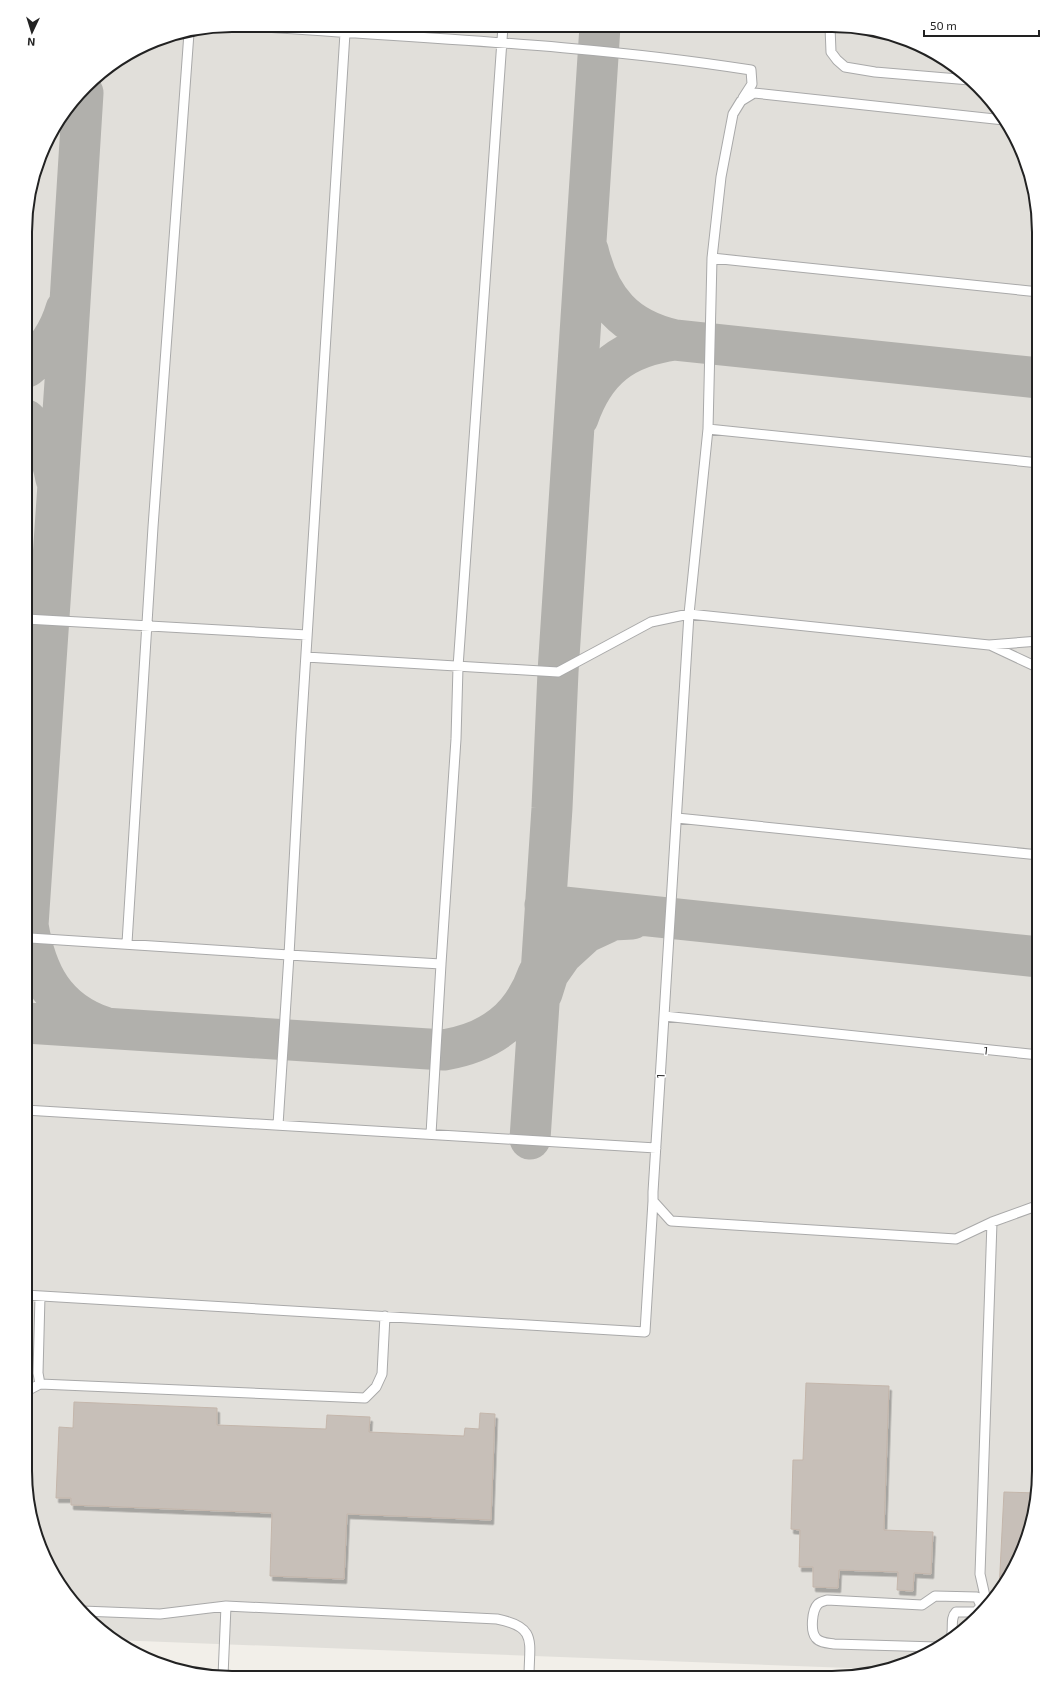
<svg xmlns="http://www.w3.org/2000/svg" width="1064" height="1703" viewBox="0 0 1064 1703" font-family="'Exo 2',sans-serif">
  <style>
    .airport { fill: #e1dfda }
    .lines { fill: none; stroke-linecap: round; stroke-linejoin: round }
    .taxiway { stroke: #b1b0ac; stroke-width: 41 }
    .building { fill: #c7bfb8; stroke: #c4b6ab; filter: url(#shadow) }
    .service-casing { stroke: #a9a9a9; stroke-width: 11 }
    .service { stroke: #fff; stroke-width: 9 }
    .labels { text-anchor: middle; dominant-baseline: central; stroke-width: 3; stroke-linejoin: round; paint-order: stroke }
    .street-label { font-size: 11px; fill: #222; stroke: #fff }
    .rim { fill: none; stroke: #222; stroke-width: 2 }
  </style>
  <defs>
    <filter id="shadow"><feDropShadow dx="2.5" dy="4.5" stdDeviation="0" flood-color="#0004"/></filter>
  </defs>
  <rect width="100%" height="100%" fill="#f2efe9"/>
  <path class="airport" d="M 232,25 L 859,27 L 911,41 L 958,68 L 996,106 L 1023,153 L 1039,232 L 1039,1485 L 1028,1538 L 1004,1586 L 958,1635 L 911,1662 L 876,1669 L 114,1640 L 106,1635 L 68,1597 L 41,1550 L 25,1471 L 27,205 L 46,140 L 95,77 L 153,41 Z"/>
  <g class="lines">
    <path class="taxiway" d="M 588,250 C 600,300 625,329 675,340 L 1039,378
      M 27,367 C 46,352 59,333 66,309
      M 578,418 C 595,369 624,347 675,340
      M 26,420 C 43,436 52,456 56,479
      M 545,905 L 1039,957
      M 28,925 C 36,973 54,1010 104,1027
      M 26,931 L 28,925 L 65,382 L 83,93
      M 542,993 L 548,974 L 562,954 L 585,933 L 613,920 L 632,919
      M 26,1023 L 444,1050 C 491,1042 522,1019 538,974
      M 530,1139 L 552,808 L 558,672 L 600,26"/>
  </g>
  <path class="building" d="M 806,1383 L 889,1386 L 884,1530 L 933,1532 L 931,1574 L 914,1573 L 913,1591 L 897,1590 L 898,1572 L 839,1570 L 838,1588 L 813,1587 L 813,1567 L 799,1567 L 800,1530 L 791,1529 L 793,1460 L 803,1460 Z
    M 74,1402 L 217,1408 L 217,1425 L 326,1429 L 327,1415 L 370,1417 L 369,1432 L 464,1436 L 465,1428 L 479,1429 L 480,1413 L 495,1414 L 491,1520 L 347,1514 L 344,1579 L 270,1576 L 272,1513 L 71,1505 L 71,1498 L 56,1498 L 59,1427 L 73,1428 Z
    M 1004,1492 L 1037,1493 L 1028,1538 L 1004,1586 L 999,1591 Z"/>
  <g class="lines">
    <g class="service-casing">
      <path id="service" d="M 237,25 C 409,38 581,43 751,70 L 752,84 L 743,98
        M 830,27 L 831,52 L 837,60 L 845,67 L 875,72 L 970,80
        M 712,258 L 1039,292
        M 708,429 L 712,258 L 721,177 L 733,114 L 741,101 L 754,93 L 1004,120
        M 26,619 L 307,635
        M 990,645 L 1039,668
        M 306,657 L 558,672 L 651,622 L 689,614 L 989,645 L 1039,641
        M 677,818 L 1039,855
        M 30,938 L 289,955 L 301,733 L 345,33
        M 127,943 L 153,527 L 189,33
        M 664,1016 L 689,614 L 708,429 L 1039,463
        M 25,1110 L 656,1148
        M 278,1125 L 289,955 L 441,964 L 456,739 L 458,667 L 503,26
        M 431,1134 L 441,964
        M 1039,1205 L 992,1222 L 956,1239 L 671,1221 L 653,1201 L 653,1192 L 664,1016 L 1039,1055
        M 25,1295 L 645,1332 L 653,1201
        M 40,1296 L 38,1373 L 40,1384 L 365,1398 L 376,1387 L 382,1374 L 385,1316
        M 25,1392 L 40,1384
        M 987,1605 L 980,1574 L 992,1222
        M 82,1611 L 160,1614 L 226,1606
        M 950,1640 C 955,1631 949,1619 956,1612 L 976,1612 L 981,1606
        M 937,1647 L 834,1644 C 828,1643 820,1643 816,1638 C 810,1631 812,1610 818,1604 C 820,1602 824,1601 827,1600 L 922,1605 L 935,1596 L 977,1597 L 981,1606
        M 223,1676 L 226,1606 L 497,1619 C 538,1627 529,1642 529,1677"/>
    </g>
    <use href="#service" class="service"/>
  </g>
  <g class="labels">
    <g class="street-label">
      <text transform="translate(986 1050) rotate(6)">1</text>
      <text transform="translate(660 1076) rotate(-87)">1</text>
    </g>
  </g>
  <path d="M0 0H1064V1703H0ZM232 32H832A200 200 0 0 1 1032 232V1471A200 200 0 0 1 832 1671H232A200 200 0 0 1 32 1471V232A200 200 0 0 1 232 32Z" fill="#fff" fill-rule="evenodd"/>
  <path class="rim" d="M232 32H832A200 200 0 0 1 1032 232V1471A200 200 0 0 1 832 1671H232A200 200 0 0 1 32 1471V232A200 200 0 0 1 232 32Z"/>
  <g transform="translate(32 32) rotate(184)" stroke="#ffffff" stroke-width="3" paint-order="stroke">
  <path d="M0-3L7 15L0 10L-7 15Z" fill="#222222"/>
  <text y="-6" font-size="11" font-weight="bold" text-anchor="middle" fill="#222222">N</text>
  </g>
  <path d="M924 30v6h115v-6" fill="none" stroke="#222222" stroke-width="2"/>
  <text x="930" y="30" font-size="12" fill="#222222" stroke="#ffffff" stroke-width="3" paint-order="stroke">50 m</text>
</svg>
